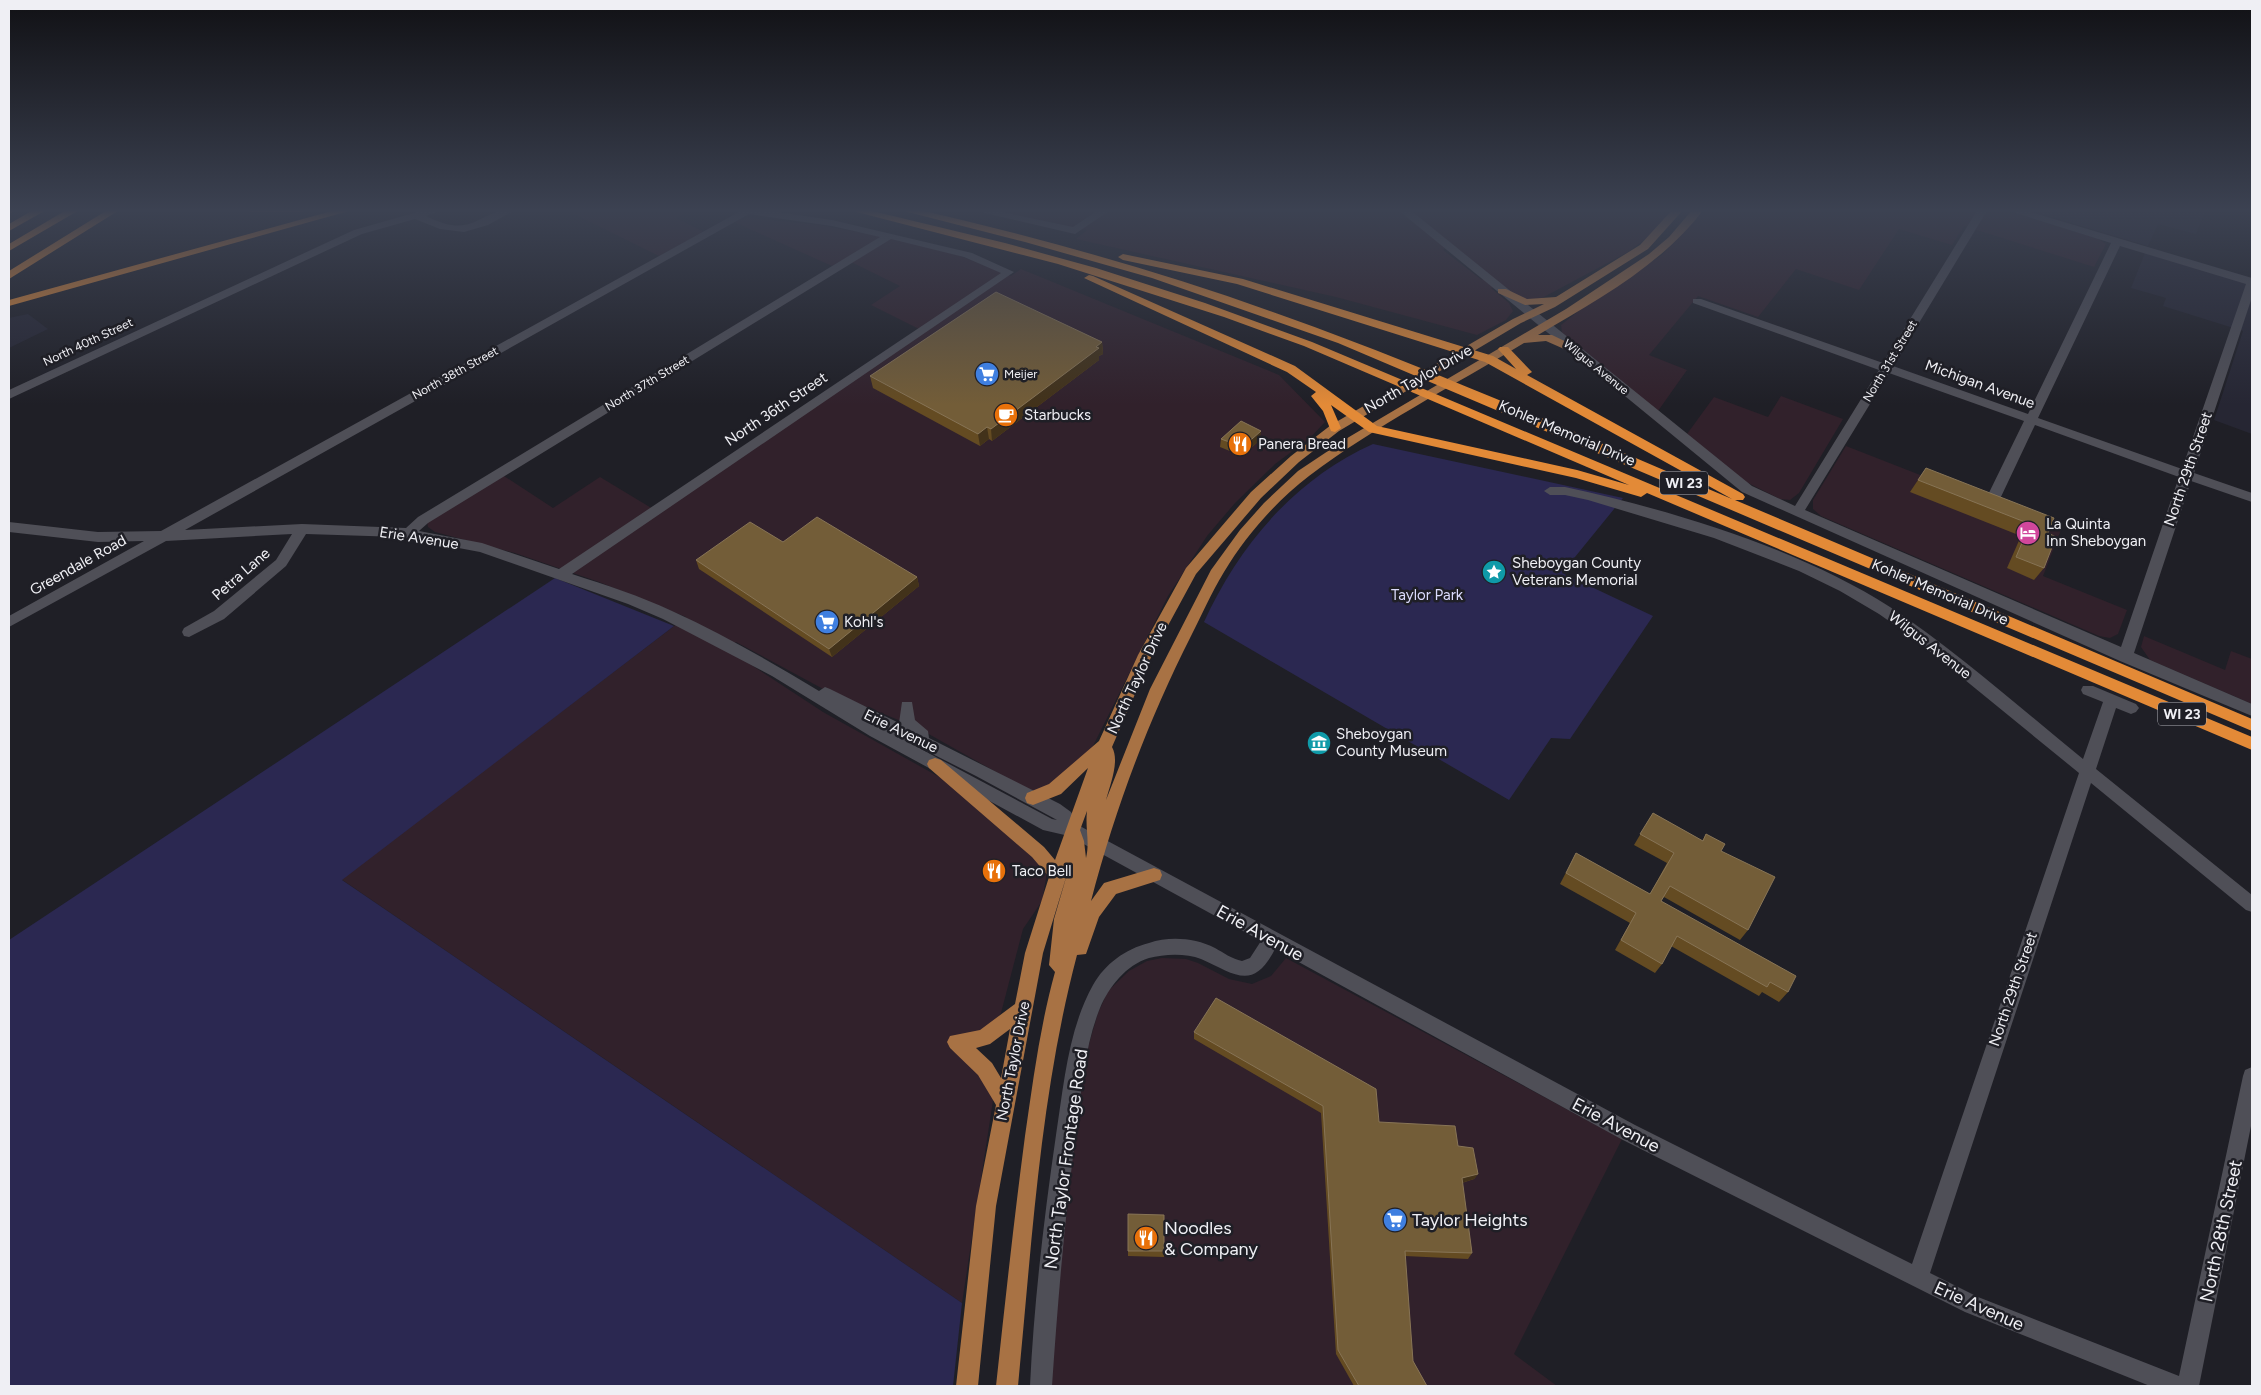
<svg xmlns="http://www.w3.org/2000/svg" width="2261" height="1395" viewBox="0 0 2261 1395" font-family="Figtree,sans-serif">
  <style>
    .commercial { fill: #31212b; fill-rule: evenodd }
    .built { fill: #262633 }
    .green { fill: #2b2851 }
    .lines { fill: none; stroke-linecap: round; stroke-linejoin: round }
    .minor { fill: #4f4f57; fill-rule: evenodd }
    .major { fill: #a87244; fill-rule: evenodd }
    .highway { fill: #e38a37; fill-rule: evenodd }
    .wall { fill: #644b22 }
    .shaded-wall { fill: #42321a }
    .building { fill: #735d38; stroke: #877456 }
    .labels { text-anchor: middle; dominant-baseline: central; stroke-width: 5; stroke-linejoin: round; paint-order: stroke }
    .far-street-label { font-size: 12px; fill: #efeff4; stroke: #1f1f26 }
    .far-poi-label { font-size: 12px; fill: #efeff4; stroke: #1f1f26; text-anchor: start }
    .shield { fill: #1f1f26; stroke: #b1b1b6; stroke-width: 1 }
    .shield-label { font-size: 14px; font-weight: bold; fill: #efeff4 }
    .street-label { font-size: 15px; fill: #efeff4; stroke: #1f1f26 }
    .poi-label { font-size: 15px; fill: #efeff4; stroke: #1f1f26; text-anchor: start }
    .park-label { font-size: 15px; fill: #dbdbfd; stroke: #1f1f26 }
    .near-street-label { font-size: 18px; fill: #efeff4; stroke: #1f1f26 }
    .near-poi-label { font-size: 18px; fill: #efeff4; stroke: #1f1f26; text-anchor: start }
  </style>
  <rect width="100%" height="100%" fill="#1f1f26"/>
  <path class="commercial" d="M 575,209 L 691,209 L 676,218 L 704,232 L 659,256 L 570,212 Z
    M 988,209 L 1675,209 L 1648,237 L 1628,252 L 1542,298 L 1528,300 L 1518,297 L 1502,285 L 1491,288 L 1509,303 L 1513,311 L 1506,320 L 1477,335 L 1336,297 L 1076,239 L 1087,230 ZM 1450,243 L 1489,274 L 1482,280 L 1443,250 Z
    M 1706,209 L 2000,209 L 2097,238 L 2106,244 L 2094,267 L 1964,226 L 1952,245 L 1899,229 L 1859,290 L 1796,269 L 1758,317 L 1698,296 L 1649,355 L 1687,370 L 1658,411 L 1562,333 L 1561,325 L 1599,295 L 1662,255 Z
    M 749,218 L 819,225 L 896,239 L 958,255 L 1011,276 L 1021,269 L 1279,375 L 1325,422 L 1309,439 L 1275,464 L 1235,503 L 1207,536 L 1168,596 L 1089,754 L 1063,777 L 1039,791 L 1028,790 L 918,728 L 825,690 L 736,642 L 727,649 L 823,712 L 950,783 L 1018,840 L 1047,873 L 1042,901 L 1023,929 L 1001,1013 L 992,1025 L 970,1035 L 960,1034 L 949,1048 L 971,1063 L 994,1094 L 962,1303 L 341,879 L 686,617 L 599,582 L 515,553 L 435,532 L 428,527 L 427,521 L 501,474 L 553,508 L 600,477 L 658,512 L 925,332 L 871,305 L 900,286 L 845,259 L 832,266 L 732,221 Z
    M 1781,396 L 1843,419 L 1799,493 L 1790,500 L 1780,499 L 1746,482 L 1687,434 L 1714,397 L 1768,417 Z
    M 1846,446 L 2061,530 L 2043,576 L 2127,610 L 2118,634 L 2110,638 L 2099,636 L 1821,516 L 1813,509 L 1813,500 Z
    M 2144,636 L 2225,670 L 2231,651 L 2252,659 L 2252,704 L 2150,660 L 2141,647 Z
    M 1162,958 L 1186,959 L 1198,963 L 1229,979 L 1252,984 L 1271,976 L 1286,958 L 1622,1139 L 1514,1354 L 1557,1386 L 1049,1386 L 1060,1241 L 1082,1068 L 1098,1013 L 1108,991 L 1129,971 L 1147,961 Z"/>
  <path class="built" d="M 2025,209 L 2206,209 L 2196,234 L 2158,224 L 2148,246 Z
    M 2145,253 L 2252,285 L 2252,434 L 2214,420 L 2243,331 L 2163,306 L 2166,298 L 2131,288 Z
    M 28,314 L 48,329 L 9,348 L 9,318 Z"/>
  <path class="green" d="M 1373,444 L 1623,498 L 1562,573 L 1653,616 L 1570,739 L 1551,738 L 1509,800 L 1204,622 C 1239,545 1295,479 1373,444 Z
    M 555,578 L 674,626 L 342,880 L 962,1303 L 953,1386 L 9,1386 L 9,940 Z"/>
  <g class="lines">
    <path class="minor" d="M 428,209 L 445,209 L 426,216 C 476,241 476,209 517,209 L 488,225 L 464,232 L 440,229 L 415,219 L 362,234 L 9,399 L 9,390 L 354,230 Z
      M 734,209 L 756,209 L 832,220 L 972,253 L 1014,272 L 572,574 C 606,585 640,596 672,611 C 723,634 771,662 819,691 L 825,687 L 830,689 L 899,723 L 902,702 L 912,702 L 915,720 L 928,731 L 929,738 L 1060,804 L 1071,812 L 1078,825 L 1635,1125 L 1912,1264 L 2079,773 L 1916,640 L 1879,614 L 1840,591 L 1799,571 L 1714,538 L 1588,500 L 1565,495 L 1550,495 L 1544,491 L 1550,487 L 1565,487 C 1671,510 1798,548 1890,607 C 1958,652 2020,708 2083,759 L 2103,702 L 2083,694 L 2081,690 L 2083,686 L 2093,686 L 2136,704 L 2139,708 L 2136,712 L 2131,714 L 2116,708 L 2096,769 L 2252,895 L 2252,912 L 2246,910 L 2091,783 L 1930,1273 L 1978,1297 L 2179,1376 L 2243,1076 L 2245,1070 L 2252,1067 L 2252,1121 L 2199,1386 L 2150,1386 L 1965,1312 L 1621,1139 L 1275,949 C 1253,992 1235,974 1201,959 C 1186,953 1164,954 1149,958 C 1126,965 1109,987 1100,1008 C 1085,1045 1082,1087 1077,1126 C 1065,1213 1058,1299 1052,1386 L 1030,1386 C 1034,1302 1044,1218 1056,1135 C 1064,1084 1068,1030 1093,985 C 1105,964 1125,949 1149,943 C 1170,936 1195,938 1215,948 C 1224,953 1232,959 1242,961 L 1250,958 L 1261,941 L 1069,836 L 1043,830 L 870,736 L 772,676 L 663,619 L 628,604 L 480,552 L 400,537 L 306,534 L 286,566 L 224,619 L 189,637 L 184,636 L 182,632 L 184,628 L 214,611 L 276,560 L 292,534 L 166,541 L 9,627 L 9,616 L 144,541 L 98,542 L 9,532 L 9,522 L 98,532 L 161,531 L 737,213 ZM 749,214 L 832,226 L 880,237 L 418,517 L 406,528 L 302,524 L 185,530 ZM 891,239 L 964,257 L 1001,273 L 559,569 L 482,543 L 419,531 L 428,523 ZM 891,733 L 976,776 L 1057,820 L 1052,819 Z
      M 968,209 L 988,209 L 1073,227 L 1100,209 L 1112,209 L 1075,234 Z
      M 1397,209 L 1409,209 L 1752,486 L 1795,506 L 1879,370 L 1693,303 L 1693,299 L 1701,299 L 1883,363 L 1978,209 L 1988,209 L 1893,366 L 2028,414 L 2111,243 L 2003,209 L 2020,209 L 2252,278 L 2252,297 L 2194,473 L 2252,493 L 2252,502 L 2191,481 L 2134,653 L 2252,704 L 2252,716 L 2120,661 L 1742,492 ZM 2120,246 L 2246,284 L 2182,469 L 2038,418 ZM 1889,373 L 2024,421 L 1985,501 L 1987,504 L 1997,504 L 1999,501 L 2035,425 L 2179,477 L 2121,647 L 1805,510 Z"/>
    <path class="major" d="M 1673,209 L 1684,209 L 1648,249 L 1555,307 L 1521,323 L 1339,431 L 1299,462 L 1261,498 L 1196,574 L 1152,655 L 1112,747 C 1120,761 1110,785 1106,800 L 1150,689 L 1211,570 L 1240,530 L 1264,503 L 1298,471 L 1349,437 L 1566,309 L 1649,254 L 1669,237 L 1693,209 L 1704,209 C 1662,265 1597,300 1538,335 L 1552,335 L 1579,348 L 1579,352 L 1571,352 L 1546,341 L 1524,343 C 1453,386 1375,426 1309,476 C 1276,501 1245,537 1224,572 C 1211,593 1202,615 1191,636 C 1148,721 1115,809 1091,901 L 1104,883 L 1154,868 L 1160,870 L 1162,875 L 1160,880 L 1116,894 L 1099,917 L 1086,954 L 1077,955 C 1040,1095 1032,1242 1018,1386 L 996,1386 C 1005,1303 1014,1219 1025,1136 C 1033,1081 1040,1026 1055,972 L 1049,965 L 1054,919 L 1068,871 L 1043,953 L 996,1206 L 978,1386 L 956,1386 L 976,1206 L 996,1105 L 978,1075 L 950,1048 L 947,1042 L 950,1036 L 980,1030 L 1015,1004 L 1025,953 L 1049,877 L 1032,857 L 929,768 L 927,764 L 929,760 L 935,758 L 941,760 L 1044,847 L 1055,860 L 1088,768 L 1061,794 L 1033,805 L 1027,803 L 1025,798 L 1027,793 L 1049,784 L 1099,741 L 1138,655 L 1186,568 L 1251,492 L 1291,456 L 1331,425 L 1513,319 L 1544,304 L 1525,305 L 1498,293 L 1498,289 L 1506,289 L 1527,299 L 1556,297 L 1640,245 ZM 1087,811 C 1085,828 1090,842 1086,858 L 1084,841 L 1080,830 ZM 1010,1029 L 1001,1078 L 992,1063 L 976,1048 L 990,1044 Z"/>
    <path class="highway" d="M 9,209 L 18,209 L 9,214 Z
      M 35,209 L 48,209 L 9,231 L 9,224 Z
      M 68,209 L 81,209 L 9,251 L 9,244 Z
      M 109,209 L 121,209 L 9,279 L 9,271 Z
      M 245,209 L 307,209 L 302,212 L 250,212 Z
      M 339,209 L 356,209 L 9,306 L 9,300 Z
      M 845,209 L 864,209 L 1005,243 L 1096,268 L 1205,303 L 1312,342 L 2252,737 L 2252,750 L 1647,493 L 1641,497 L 1576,478 L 1369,432 L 1331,405 L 1341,428 L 1335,432 L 1331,431 L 1323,411 L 1311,396 L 1316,392 L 1287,372 L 1084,278 L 1089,275 L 1093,276 L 1295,366 L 1377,426 L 1577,470 L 1629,485 L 1304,346 L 1224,317 L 1058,264 Z
      M 896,209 L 916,209 C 1040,238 1164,272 1284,316 C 1436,370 1584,437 1732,499 L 1485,362 L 1237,284 L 1123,260 L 1118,257 L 1123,254 L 1243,279 L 1493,356 L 1516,369 L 1498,349 L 1500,347 L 1508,347 L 1532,372 L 1527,375 L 1743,494 L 1745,497 L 1743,500 L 1735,500 L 2252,719 L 2252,731 L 1338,343 L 1152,278 L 1025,242 Z"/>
  </g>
  <path class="wall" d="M 1102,342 L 1103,354 L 1099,356 L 1099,360 L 992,441 L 989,439 L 980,446 L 873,388 L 870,376 Z
    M 1221,439 L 1260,440 L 1242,456 L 1220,447 Z
    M 1926,468 L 2048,533 L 2044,568 L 2034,580 L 2007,568 L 2021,536 L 1910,492 Z
    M 783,542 L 917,577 L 919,586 L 832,657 L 699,569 L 696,560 Z
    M 1653,813 L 1702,841 L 1706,834 L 1721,851 L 1748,930 L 1740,940 L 1664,897 L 1661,901 L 1788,992 L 1779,1002 L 1762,992 L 1759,996 L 1671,946 L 1662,964 L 1655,973 L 1615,950 L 1630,923 L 1560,884 L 1576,853 L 1650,894 L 1667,863 L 1634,845 Z
    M 1194,1032 L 1379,1122 L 1458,1146 L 1478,1174 L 1474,1179 L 1462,1183 L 1472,1253 L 1468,1259 L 1405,1256 L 1413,1361 L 1427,1386 L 1354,1386 L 1336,1354 L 1321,1113 L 1194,1039 Z
    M 1128,1214 L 1164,1251 L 1164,1257 L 1128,1256 Z"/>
  <path class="shaded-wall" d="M 1102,342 L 1103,354 L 1099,356 L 1099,360 L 992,441 L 991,429 Z
    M 987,427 L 989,439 L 980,446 L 978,434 Z
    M 1261,431 L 1260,440 L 1242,456 L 1243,447 Z
    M 917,577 L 919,586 L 832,657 L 829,649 Z
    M 1478,1174 L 1474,1179 L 1458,1184 L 1462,1178 Z"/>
  <path class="building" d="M 996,292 L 1102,342 L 1096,347 L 1099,348 L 991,429 L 987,427 L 978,434 L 870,376 Z
    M 1241,421 L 1261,431 L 1243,447 L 1221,439 Z
    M 1926,468 L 2054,518 L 2048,533 L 2056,537 L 2044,568 L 2016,557 L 2030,524 L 1918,480 Z
    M 817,517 L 917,577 L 829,649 L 696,560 L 750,522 L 783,542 Z
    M 1653,813 L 1703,841 L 1706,834 L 1725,844 L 1721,851 L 1775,877 L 1748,930 L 1670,886 L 1661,901 L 1796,976 L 1788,992 L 1770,982 L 1767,987 L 1677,936 L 1662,964 L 1621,940 L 1636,913 L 1566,873 L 1576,853 L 1650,894 L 1674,853 L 1640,834 Z
    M 1216,998 L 1376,1089 L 1379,1122 L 1455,1126 L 1458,1146 L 1473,1148 L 1478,1174 L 1462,1178 L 1472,1253 L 1405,1251 L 1413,1361 L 1427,1386 L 1359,1386 L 1338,1350 L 1323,1106 L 1194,1032 Z
    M 1128,1214 L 1164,1215 L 1164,1251 L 1128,1251 Z"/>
  <linearGradient id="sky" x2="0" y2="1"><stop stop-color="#111115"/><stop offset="0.52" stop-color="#3c4252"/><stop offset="1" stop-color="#3c4252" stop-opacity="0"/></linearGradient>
  <rect width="2261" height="405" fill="url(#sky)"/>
  <defs>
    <g id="supermarket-disc" transform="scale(1.25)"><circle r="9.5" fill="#3f7fe0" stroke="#1f1f26"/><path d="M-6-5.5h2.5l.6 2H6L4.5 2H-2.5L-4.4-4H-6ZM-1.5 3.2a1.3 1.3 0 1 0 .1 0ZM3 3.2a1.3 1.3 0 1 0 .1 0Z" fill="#fff"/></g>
    <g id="cafe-disc" transform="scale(1.25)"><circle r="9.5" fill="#e8710a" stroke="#1f1f26"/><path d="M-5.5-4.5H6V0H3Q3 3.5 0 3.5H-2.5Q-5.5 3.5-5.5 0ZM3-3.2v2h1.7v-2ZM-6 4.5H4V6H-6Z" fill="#fff"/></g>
    <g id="restaurant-disc" transform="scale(1.25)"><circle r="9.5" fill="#e8710a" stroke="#1f1f26"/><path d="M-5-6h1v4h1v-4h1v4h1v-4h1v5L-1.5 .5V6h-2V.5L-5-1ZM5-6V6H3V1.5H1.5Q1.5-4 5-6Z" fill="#fff"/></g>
    <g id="hotel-disc" transform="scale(1.25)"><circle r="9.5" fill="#d1479c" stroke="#1f1f26"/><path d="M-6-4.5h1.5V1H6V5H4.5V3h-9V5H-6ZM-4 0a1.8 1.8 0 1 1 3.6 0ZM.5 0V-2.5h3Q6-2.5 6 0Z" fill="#fff"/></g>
    <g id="sight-disc" transform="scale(1.25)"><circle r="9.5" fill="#0f9aa8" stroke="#1f1f26"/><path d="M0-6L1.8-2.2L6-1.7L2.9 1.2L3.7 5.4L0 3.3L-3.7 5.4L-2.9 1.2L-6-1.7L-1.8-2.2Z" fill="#fff"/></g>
    <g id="museum-disc" transform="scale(1.25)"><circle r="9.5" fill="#0f9aa8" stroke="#1f1f26"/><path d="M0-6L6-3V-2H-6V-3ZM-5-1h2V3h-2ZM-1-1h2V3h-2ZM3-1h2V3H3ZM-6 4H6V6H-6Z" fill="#fff"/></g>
  </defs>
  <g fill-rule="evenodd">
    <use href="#supermarket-disc" x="987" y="374"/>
    <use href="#cafe-disc" x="1006" y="415"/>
    <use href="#restaurant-disc" x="1240" y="444"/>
    <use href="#hotel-disc" x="2028" y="533"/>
    <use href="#sight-disc" x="1494" y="572"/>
    <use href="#supermarket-disc" x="827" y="622"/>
    <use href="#museum-disc" x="1319" y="743"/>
    <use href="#restaurant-disc" x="994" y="871"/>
    <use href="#supermarket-disc" x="1395" y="1220"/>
    <use href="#restaurant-disc" x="1146" y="1238"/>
  </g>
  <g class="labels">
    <g class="far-street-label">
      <text transform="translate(88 342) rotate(-25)">North 40th Street</text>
      <text transform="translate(1890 361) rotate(-59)">North 31st Street</text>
      <text transform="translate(1596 367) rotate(39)">Wilgus Avenue</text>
      <text transform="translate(455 373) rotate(-29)">North 38th Street</text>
      <text transform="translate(647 383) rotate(-31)">North 37th Street</text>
    </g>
    <g class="far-poi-label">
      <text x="1004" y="374">Meijer</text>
    </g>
    <g class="shield">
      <rect x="1660" y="471.5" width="48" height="23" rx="4"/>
      <rect x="2158" y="702.5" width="48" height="23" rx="4"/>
    </g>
    <g class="shield-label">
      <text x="1684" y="483">WI 23</text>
      <text x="2182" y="714">WI 23</text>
    </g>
    <g class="street-label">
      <text transform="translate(1418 379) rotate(-30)">North Taylor Drive</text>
      <text transform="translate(1980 384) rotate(20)">Michigan Avenue</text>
      <text transform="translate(776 409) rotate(-34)">North 36th Street</text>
      <text transform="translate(1567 433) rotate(23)">Kohler Memorial Drive</text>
      <text transform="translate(2188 469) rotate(-71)">North 29th Street</text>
      <text transform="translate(419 538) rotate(9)">Erie Avenue</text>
      <text transform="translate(78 565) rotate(-29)">Greendale Road</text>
      <text transform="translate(241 574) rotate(-41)">Petra Lane</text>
      <text transform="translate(1940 592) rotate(23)">Kohler Memorial Drive</text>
      <text transform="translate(1930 645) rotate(38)">Wilgus Avenue</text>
      <text transform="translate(1137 678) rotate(-65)">North Taylor Drive</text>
      <text transform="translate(901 731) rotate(26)">Erie Avenue</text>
      <text transform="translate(2013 989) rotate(-71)">North 29th Street</text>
      <text transform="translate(1013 1061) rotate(-79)">North Taylor Drive</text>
    </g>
    <g class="poi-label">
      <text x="1024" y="415">Starbucks</text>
      <text x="1258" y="444">Panera Bread</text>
      <text x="2046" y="524">La Quinta<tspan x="2046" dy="17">Inn Sheboygan</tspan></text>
      <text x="1512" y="563">Sheboygan County<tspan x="1512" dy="17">Veterans Memorial</tspan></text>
      <text x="844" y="622">Kohl's</text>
      <text x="1336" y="734">Sheboygan<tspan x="1336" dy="17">County Museum</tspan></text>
      <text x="1012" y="871">Taco Bell</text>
    </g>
    <g class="park-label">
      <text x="1427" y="595">Taylor Park</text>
    </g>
    <g class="near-street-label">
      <text transform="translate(1260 933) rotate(29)">Erie Avenue</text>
      <text transform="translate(1616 1125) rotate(28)">Erie Avenue</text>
      <text transform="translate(1066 1159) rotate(-82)">North Taylor Frontage Road</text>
      <text transform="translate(2221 1231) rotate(-78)">North 28th Street</text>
      <text transform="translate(1979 1306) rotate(24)">Erie Avenue</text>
    </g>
    <g class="near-poi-label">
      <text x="1412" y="1220">Taylor Heights</text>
      <text x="1164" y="1228">Noodles<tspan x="1164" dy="21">&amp; Company</tspan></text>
    </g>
  </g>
  <rect width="2261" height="1395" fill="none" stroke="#efeff4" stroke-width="20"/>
</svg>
